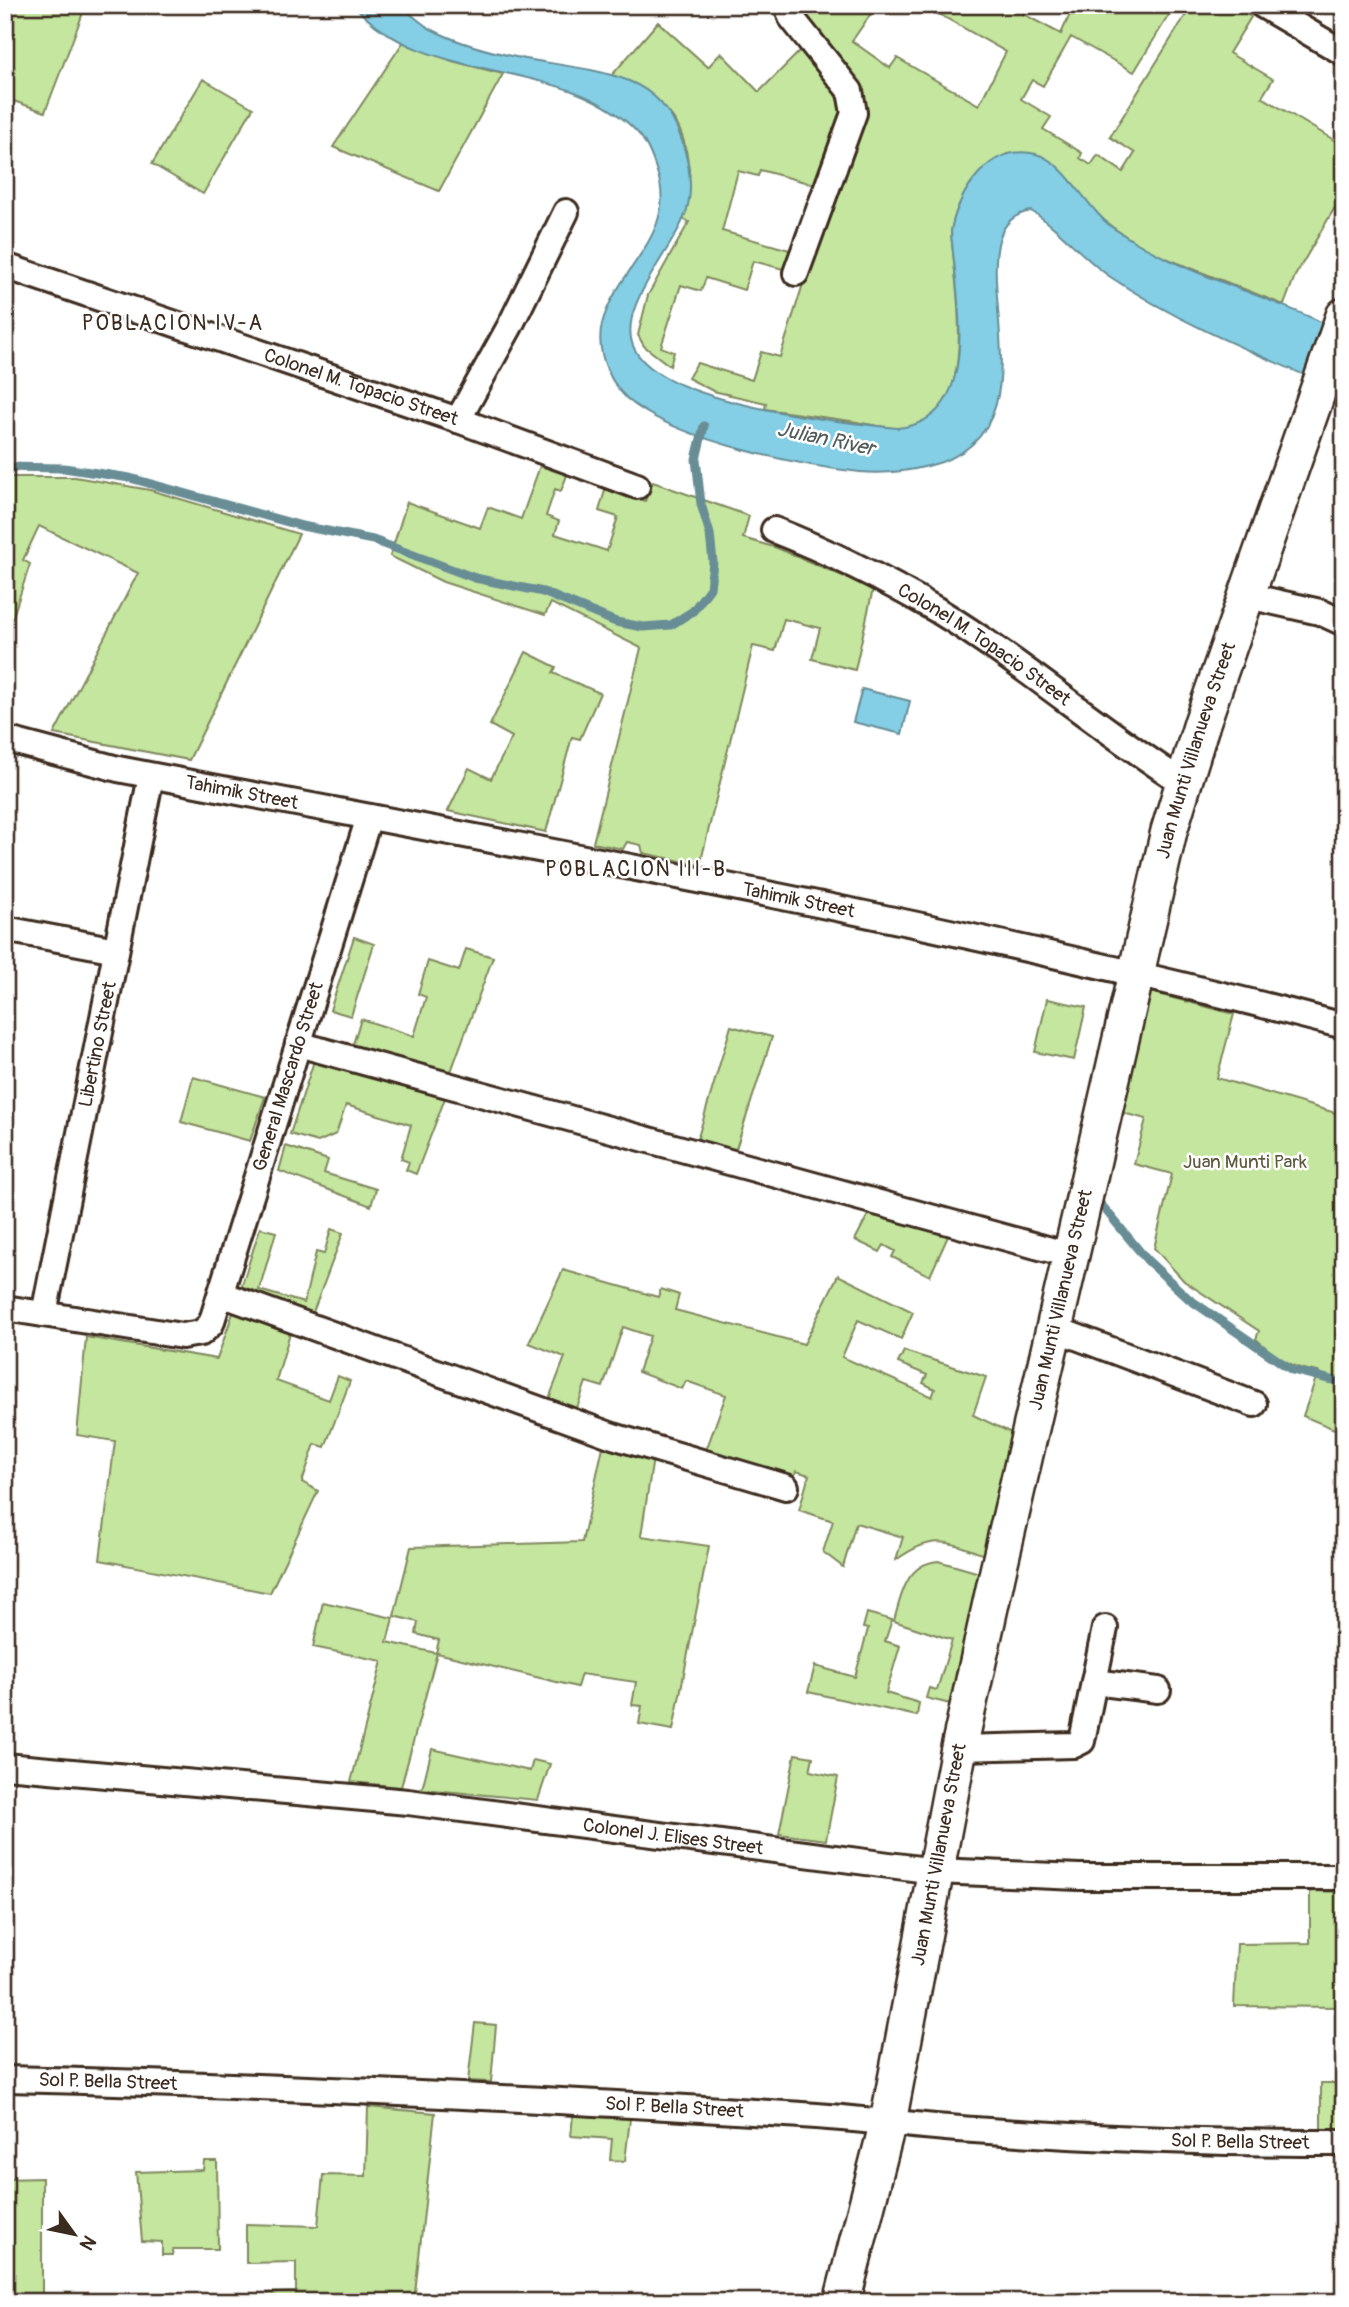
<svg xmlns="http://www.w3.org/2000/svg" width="1349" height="2307" viewBox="0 0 1349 2307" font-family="Pangolin,sans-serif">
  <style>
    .green { fill: #c4e69e; stroke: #80885e; stroke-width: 2 }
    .water { fill: #84cfe5; stroke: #678d95; stroke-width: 2 }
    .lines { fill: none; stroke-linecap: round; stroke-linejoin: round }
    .stream { stroke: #678d95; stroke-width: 9 }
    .street-casing { stroke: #3b2a1e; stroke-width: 30 }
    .secondary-casing { stroke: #3b2a1e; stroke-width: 40 }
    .street { stroke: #fff; stroke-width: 24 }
    .secondary { stroke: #fff; stroke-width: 35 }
    .labels { text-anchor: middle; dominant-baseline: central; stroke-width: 5; stroke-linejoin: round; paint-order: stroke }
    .street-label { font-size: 19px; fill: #3b2a1e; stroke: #fff }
    .park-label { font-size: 19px; fill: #5d593e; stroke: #fff }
    .neighbourhood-label { font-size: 21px; letter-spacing: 2px; fill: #3b2a1e; stroke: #fff }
    .water-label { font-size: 21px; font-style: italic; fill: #515c5a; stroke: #fff }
  </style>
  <rect width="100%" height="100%" fill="#fff"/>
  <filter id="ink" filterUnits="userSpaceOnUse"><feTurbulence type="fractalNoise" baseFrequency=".0143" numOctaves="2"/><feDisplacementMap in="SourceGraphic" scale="14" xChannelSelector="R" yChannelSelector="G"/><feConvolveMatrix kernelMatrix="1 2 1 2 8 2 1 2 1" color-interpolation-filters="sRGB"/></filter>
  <g filter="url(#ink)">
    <path class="green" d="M 5,5 L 86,5 L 45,112 L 5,98 Z
      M 800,5 L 877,5 L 852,41 L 890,68 L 897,58 L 979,105 L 1006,52 L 923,5 L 1026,5 L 1023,14 L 1061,34 L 1074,5 L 1175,5 L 1134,72 L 1071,37 L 1043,86 L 1032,80 L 1021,99 L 1051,117 L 1043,129 L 1082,153 L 1080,158 L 1091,165 L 1098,155 L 1123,172 L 1135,153 L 1110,137 L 1192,5 L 1232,5 L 1251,17 L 1229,53 L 1273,79 L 1262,97 L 1344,146 L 1344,212 L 1334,209 L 1295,276 L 1284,305 L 1148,251 L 1112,227 L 1089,207 L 1067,177 L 1007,154 C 975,173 958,195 951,231 C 954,279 981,413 914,427 C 893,431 871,424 850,421 C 822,417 793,413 765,409 L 766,403 L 713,391 L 688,378 L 697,363 L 752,380 L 761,352 L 780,357 L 821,227 L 861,130 C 875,66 819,50 800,5 Z
      M 658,22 L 708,67 L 721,53 L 759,92 L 802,49 L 833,89 L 840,106 L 840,122 L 816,185 L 760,170 L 758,176 L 738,171 L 722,231 L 793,251 L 787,270 L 753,261 L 744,290 L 706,278 L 701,291 L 681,285 L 661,347 L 674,352 L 670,366 L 644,346 L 638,335 L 648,295 L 689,222 L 683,219 C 695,193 690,138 670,114 C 654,95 635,83 612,75 Z
      M 404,41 L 452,61 L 503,74 L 439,191 L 333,147 Z
      M 203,79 L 253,108 L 203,194 L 152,164 Z
      M 540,466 L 567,475 L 561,491 L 555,489 L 546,516 L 559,521 L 555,534 L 607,551 L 618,517 L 599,511 L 606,487 L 645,501 L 653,482 L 749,516 L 743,538 L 777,548 L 873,589 L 855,670 L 812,659 L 820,628 L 784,619 L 775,651 L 753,646 L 700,865 L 643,853 L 641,845 L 627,842 L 623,849 L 593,843 L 641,648 L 551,603 L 545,615 L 443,582 L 390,556 L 407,502 L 480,528 L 488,507 L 521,519 Z
      M 5,477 L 75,477 L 150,490 L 299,534 L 189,760 L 54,734 L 138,573 L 39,526 L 23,560 L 30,564 L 5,641 Z
      M 526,652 L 556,667 L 553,673 L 600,693 L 580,739 L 572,737 L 546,832 L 448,811 L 469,768 L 491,779 L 512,737 L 490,725 Z
      M 354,937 L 374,944 L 351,1016 L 330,1010 Z
      M 466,949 L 493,957 L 449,1077 L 351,1050 L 361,1019 L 414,1036 L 426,997 L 418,994 L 428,961 L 459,971 Z
      M 1150,992 L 1234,1014 L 1217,1078 L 1339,1114 L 1344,1103 L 1344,1433 L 1303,1416 L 1318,1372 C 1292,1368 1276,1357 1256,1339 L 1259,1331 L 1184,1281 L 1154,1248 L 1172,1174 L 1134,1164 L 1146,1119 L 1119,1112 Z
      M 1047,999 L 1086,1007 L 1074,1060 L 1035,1052 Z
      M 731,1026 L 772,1037 L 734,1155 L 696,1144 Z
      M 315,1058 L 447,1093 L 416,1174 L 406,1170 L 409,1162 L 401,1159 L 411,1125 L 346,1105 L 336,1134 L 318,1142 L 290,1134 Z
      M 193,1077 L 265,1097 L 250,1141 L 181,1122 Z
      M 286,1146 L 328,1160 L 324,1173 L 376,1189 L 371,1206 L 279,1171 Z
      M 871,1209 L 940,1228 L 943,1235 L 949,1234 L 930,1276 L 892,1257 L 895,1251 L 884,1245 L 880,1252 L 855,1240 Z
      M 260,1228 L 276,1232 L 259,1290 L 304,1303 L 316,1252 L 324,1254 L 331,1229 L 343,1233 L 312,1315 L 240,1291 Z
      M 563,1270 L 658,1297 L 661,1289 L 679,1295 L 675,1310 L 804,1344 L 838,1275 L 913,1312 L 901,1339 L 858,1320 L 842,1357 L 932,1397 L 935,1389 L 923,1383 L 927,1375 L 898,1363 L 904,1351 L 986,1377 L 973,1415 L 1014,1434 L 987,1556 C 947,1541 933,1533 896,1560 L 903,1537 L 856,1523 L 843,1567 L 823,1552 L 833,1521 L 799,1510 L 809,1475 L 796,1471 L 793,1481 L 704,1456 L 726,1395 L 686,1381 L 682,1389 L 638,1372 L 650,1336 L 623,1327 L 603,1387 L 586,1382 L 575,1414 L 547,1404 L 565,1357 L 529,1343 Z
      M 235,1307 L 292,1326 L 276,1381 L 329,1400 L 338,1376 L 350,1381 L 325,1447 L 315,1444 L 302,1482 L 318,1491 L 270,1593 L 100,1560 L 115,1441 L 77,1435 L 86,1337 L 217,1359 Z
      M 604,1442 L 653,1458 L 641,1536 L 709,1546 L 673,1730 L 639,1724 L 642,1706 L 632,1705 L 636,1682 L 581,1674 L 577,1687 L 437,1653 L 401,1787 L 351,1782 L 382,1661 L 313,1647 L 323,1602 L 393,1618 L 387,1642 L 436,1653 L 439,1640 L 416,1634 L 418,1622 L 394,1616 L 411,1547 L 582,1542 Z
      M 938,1561 L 983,1574 L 954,1705 L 926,1698 L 929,1688 L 937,1690 L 952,1640 L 894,1621 C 901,1595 906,1564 938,1561 Z
      M 867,1613 L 892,1620 L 885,1641 L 900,1646 L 886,1693 L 919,1703 L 917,1716 L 808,1692 L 815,1666 L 855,1677 L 868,1629 L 863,1628 Z
      M 432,1749 L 530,1771 L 533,1760 L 550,1764 L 538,1800 L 422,1789 Z
      M 795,1754 L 813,1757 L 810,1771 L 838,1777 L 826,1840 L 779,1834 Z
      M 1310,1891 L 1344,1892 L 1344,2007 L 1234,2006 L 1237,1944 L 1310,1943 Z
      M 475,2023 L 496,2025 L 491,2082 L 468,2081 Z
      M 1321,2083 L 1344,2083 L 1344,2131 L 1321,2132 Z
      M 368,2107 L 435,2113 L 414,2302 L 268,2302 L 268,2293 L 296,2292 L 296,2262 L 246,2263 L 246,2224 L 318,2226 L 323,2175 L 366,2176 Z
      M 573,2115 L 630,2119 L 625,2161 L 610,2160 L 612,2139 L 571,2136 Z
      M 204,2161 L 217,2161 L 218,2249 L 173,2249 L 172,2255 L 162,2255 L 162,2242 L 142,2241 L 136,2172 L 203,2170 Z
      M 42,2178 L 42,2301 L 5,2301 L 5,2179 Z"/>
    <path class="water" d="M 354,5 C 366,5 386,1 396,5 C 408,9 419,23 431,29 C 457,43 488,51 516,57 C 554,65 593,67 629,81 C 656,92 672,112 681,138 C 688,159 693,184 688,205 C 680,245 612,308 635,350 C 664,404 838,422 897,428 C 986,420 955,293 951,231 C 958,192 989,143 1036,154 C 1067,162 1088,212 1116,230 C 1186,277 1269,294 1344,333 L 1344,392 C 1264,357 1181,325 1109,276 C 1081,257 1060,228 1031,211 C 939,226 1074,432 928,466 C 905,472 884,474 860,472 C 799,466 685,441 635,405 C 611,388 595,353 602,324 C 616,269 679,234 657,172 C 653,159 648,144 638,133 C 566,54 425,89 354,5 Z
      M 862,689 L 910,701 L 902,734 L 853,722 Z"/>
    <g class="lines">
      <path class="stream" d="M 5,467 L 64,468 L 130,478 L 302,526 L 373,540 L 475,578 L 543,592 L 616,622 L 643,627 L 671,625 L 693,611 L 710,588 L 713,562 L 710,534 L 701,504 L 696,459 L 704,426
        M 1094,1196 L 1147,1260 L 1189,1299 L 1292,1370 L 1344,1383"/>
      <g class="street-casing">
        <g id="street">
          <path d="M 787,5 L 791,17 L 850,91 L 854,113 L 796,273"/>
          <path d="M 1262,5 L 1344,53"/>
          <path id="s1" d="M 5,266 L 458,420 L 637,486"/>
          <path d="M 458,420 L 510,326 L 566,212"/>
          <path id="s2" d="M 774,530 C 830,552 884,579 937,610 C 1022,662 1098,728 1182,782"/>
          <path d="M 1248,596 L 1320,612 L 1344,623"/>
          <path id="s3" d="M 5,739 L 118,769 C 528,848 940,919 1344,1026"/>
          <path d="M 5,929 L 116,950"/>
          <path d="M 298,1044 L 1069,1255"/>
          <path d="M 221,1294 L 613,1436 L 786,1487"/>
          <path id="s4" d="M 5,1308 L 182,1336 L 201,1333 L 211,1324 L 369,817"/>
          <path id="s5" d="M 44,1314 L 151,776"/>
          <path d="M 1053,1328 L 1254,1404"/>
          <path d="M 1094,1682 L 1158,1690"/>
          <path d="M 959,1748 L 1074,1745 L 1082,1741 L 1105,1628"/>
          <path id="s6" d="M 5,1766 L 408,1802 L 935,1871 L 1079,1877 L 1344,1877"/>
          <path id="s7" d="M 5,2079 C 266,2085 526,2098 786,2114 C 849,2117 911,2126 974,2130 C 1097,2139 1220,2143 1344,2143"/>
        </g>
      </g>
      <g class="secondary-casing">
        <g id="secondary">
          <path id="s8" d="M 842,2302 L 888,2122 L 959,1748 L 998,1571 L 1169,831 L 1202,723 L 1344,316"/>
        </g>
      </g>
      <use href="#street" class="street"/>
      <use href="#secondary" class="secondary"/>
    </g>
  </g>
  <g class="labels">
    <g class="street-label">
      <text stroke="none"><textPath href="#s1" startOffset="376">Colonel M. Topacio Street</textPath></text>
      <text stroke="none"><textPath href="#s2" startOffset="240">Colonel M. Topacio Street</textPath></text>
      <text stroke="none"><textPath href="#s8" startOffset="1592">Juan Munti Villanueva Street</textPath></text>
      <text stroke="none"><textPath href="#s3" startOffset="243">Tahimik Street</textPath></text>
      <text stroke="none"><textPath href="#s3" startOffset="810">Tahimik Street</textPath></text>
      <text stroke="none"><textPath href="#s5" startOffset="275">Libertino Street</textPath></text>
      <text stroke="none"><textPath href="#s4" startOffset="471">General Mascardo Street</textPath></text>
      <text stroke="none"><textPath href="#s8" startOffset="1026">Juan Munti Villanueva Street</textPath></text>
      <text stroke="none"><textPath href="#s6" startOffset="672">Colonel J. Elises Street</textPath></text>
      <text stroke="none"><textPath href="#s8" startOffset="458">Juan Munti Villanueva Street</textPath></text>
      <text stroke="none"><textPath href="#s7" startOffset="103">Sol P. Bella Street</textPath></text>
      <text stroke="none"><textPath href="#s7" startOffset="670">Sol P. Bella Street</textPath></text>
      <text stroke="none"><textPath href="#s7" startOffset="1237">Sol P. Bella Street</textPath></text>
    </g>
    <g class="park-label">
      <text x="1245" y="1162">Juan Munti Park</text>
    </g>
    <g class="neighbourhood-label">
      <text x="173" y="323">POBLACION IV-A</text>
      <text x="636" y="869">POBLACION III-B</text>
    </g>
    <g class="water-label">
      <text transform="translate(826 439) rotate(12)">Julian River</text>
    </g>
  </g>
  <rect width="1349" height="2307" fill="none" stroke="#fff" stroke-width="28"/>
  <rect x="14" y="14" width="1321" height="2279" fill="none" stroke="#3b2a1e" stroke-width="2.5" filter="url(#ink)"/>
  <g transform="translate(74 2234) rotate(123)" stroke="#ffffff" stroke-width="5" paint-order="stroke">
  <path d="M0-5L12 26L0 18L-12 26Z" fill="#3b2a1e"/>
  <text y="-10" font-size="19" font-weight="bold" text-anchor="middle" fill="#3b2a1e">N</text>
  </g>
</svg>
